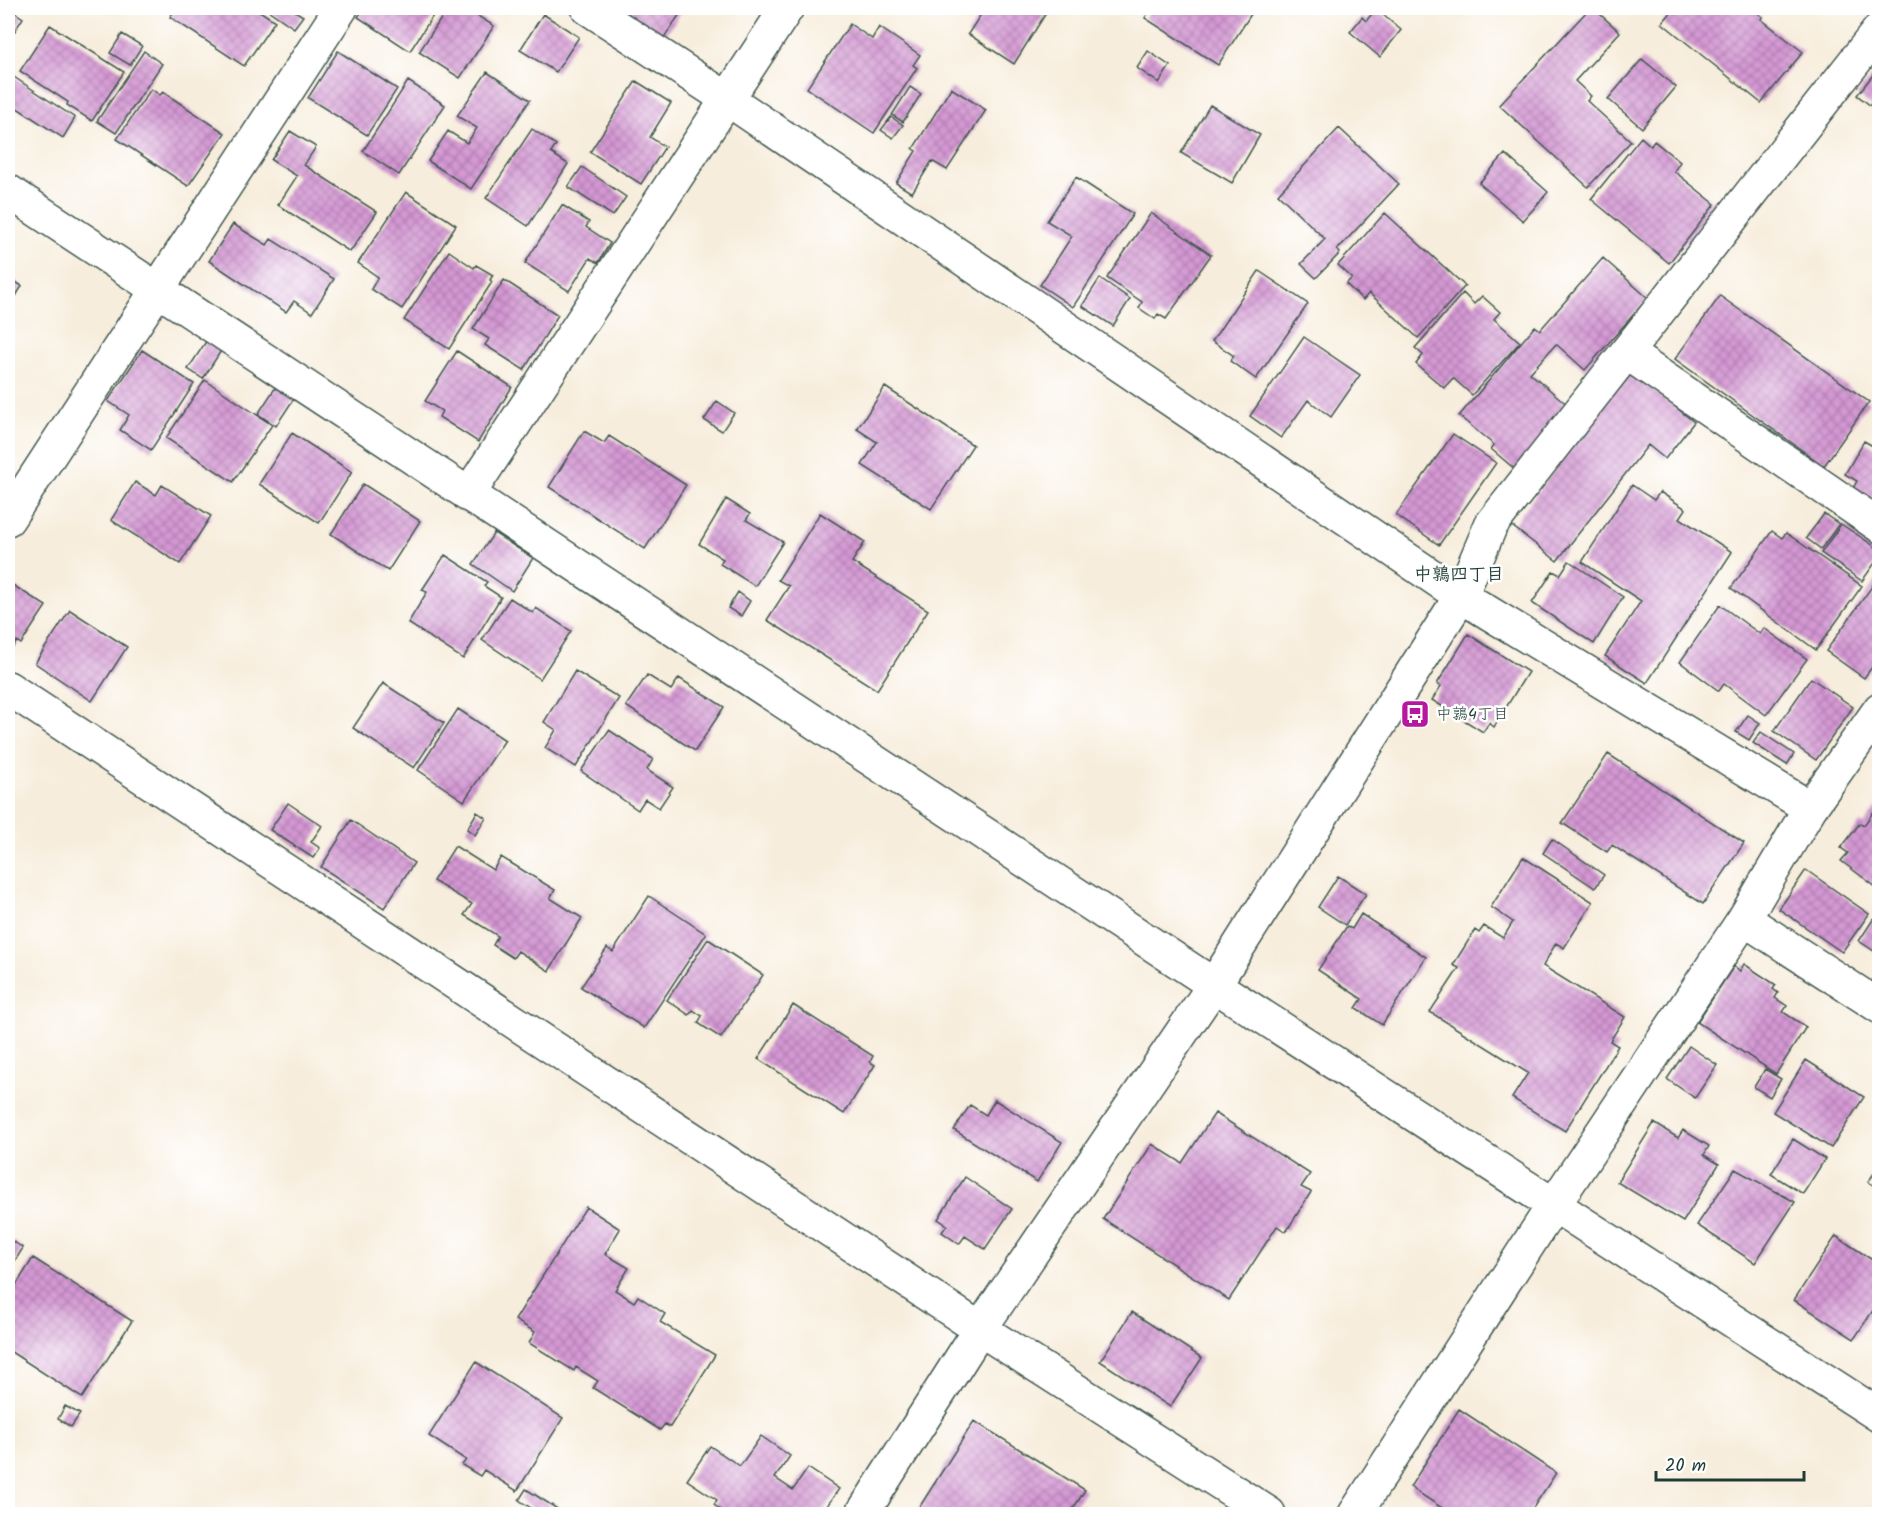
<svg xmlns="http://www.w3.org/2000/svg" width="1887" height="1522" viewBox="0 0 1887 1522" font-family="Kalam,'Klee One',sans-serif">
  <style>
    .building { fill: url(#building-cross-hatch) }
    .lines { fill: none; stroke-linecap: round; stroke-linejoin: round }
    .minor-casing { stroke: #3f574d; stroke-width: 36 }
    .minor { stroke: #fff; stroke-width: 33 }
    .labels { text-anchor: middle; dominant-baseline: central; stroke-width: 5; stroke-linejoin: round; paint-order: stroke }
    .poi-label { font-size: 16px; fill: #1f3d34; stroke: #fff; text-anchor: start }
    .neighbourhood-label { font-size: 18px; font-weight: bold; fill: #1f3d34; stroke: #fff }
  </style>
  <defs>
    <pattern id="building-cross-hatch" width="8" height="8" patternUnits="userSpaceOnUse" patternTransform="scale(1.5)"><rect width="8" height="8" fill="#d598d4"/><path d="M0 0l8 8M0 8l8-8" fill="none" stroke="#ac7dad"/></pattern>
  </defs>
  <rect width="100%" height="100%" fill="#fff"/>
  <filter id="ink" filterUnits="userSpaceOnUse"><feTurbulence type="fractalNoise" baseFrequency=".0167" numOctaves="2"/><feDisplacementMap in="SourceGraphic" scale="12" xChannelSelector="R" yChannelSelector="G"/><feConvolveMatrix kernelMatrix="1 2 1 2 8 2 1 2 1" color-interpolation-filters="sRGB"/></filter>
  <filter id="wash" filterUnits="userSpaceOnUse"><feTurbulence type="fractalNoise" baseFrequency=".008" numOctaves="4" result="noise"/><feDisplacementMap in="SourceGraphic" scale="24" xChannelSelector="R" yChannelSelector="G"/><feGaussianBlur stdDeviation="1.35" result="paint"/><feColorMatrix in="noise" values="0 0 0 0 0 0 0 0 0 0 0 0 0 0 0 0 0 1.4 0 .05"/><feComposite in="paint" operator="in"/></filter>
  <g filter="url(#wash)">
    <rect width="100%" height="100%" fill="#f7eddc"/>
    <g id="blocks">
      <path class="building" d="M 8,8 L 23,18 L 8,42 Z
        M 176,8 L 255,8 L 275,21 L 244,66 L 170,17 Z
        M 265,8 L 290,8 L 303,16 L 294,28 Z
        M 364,8 L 438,8 L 410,51 L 358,17 Z
        M 448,8 L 465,8 L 494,26 L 460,78 L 419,52 Z
        M 616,8 L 684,8 L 663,39 Z
        M 985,8 L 1036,8 L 1046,13 L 1014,64 L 968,34 Z
        M 1151,8 L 1255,8 L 1218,65 L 1145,18 Z
        M 1590,8 L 1593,8 L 1620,32 L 1575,81 L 1591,96 L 1587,101 L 1631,141 L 1588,187 L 1499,105 Z
        M 1675,8 L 1751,8 L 1763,17 L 1761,19 L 1803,52 L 1761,103 L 1662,23 Z
        M 1376,9 L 1401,30 L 1380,57 L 1350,32 L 1362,17 L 1366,21 Z
        M 543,14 L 579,37 L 556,72 L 520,50 Z
        M 850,24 L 872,39 L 879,27 L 920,55 L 913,65 L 917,68 L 874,133 L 807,88 Z
        M 50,25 L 124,72 L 92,121 L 67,105 L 68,102 L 20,71 Z
        M 122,34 L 142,46 L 130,65 L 110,53 Z
        M 144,51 L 162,64 L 116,133 L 97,121 Z
        M 338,51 L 397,89 L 367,135 L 308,98 Z
        M 1148,51 L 1170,66 L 1159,83 L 1137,68 Z
        M 1642,59 L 1676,87 L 1642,128 L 1608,99 Z
        M 1880,66 L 1880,113 L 1857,95 Z
        M 487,72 L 530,100 L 471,189 L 428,161 L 448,131 L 467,143 L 477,128 L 457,116 Z
        M 8,73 L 75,118 L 63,138 L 8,102 Z
        M 408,81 L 445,105 L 399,175 L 363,151 Z
        M 636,81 L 671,103 L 650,137 L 665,147 L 641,184 L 590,152 Z
        M 910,87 L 921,94 L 903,122 L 892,115 Z
        M 951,88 L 986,110 L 947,170 L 932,161 L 912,193 L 896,183 L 916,151 L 913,149 Z
        M 151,89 L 160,95 L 163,92 L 225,133 L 188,186 L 117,139 Z
        M 1210,105 L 1260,135 L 1232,183 L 1181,153 Z
        M 891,117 L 903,125 L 893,138 L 881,130 Z
        M 1339,128 L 1399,184 L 1337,250 L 1340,253 L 1316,278 L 1301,264 L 1325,239 L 1278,194 Z
        M 532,129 L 556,145 L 551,153 L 568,164 L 528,226 L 486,198 Z
        M 290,131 L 316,147 L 304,165 L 377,212 L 350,252 L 278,205 L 297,176 L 271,160 Z
        M 1641,137 L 1651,146 L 1654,141 L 1680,162 L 1674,171 L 1715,204 L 1669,263 L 1591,199 Z
        M 1505,154 L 1548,192 L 1523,221 L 1479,183 Z
        M 582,167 L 626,197 L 613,216 L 568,187 Z
        M 1076,177 L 1133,214 L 1073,307 L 1040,285 L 1072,236 L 1047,221 Z
        M 406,192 L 456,225 L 402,309 L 371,289 L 378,277 L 358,263 Z
        M 562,205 L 589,222 L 586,227 L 610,243 L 598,263 L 590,258 L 569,291 L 525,263 Z
        M 1151,213 L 1211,255 L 1166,319 L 1158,314 L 1155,319 L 1139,308 L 1142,302 L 1107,278 Z
        M 1385,213 L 1465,286 L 1418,338 L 1369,293 L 1363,300 L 1346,284 L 1352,278 L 1338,265 Z
        M 233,224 L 267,245 L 271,239 L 334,279 L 312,313 L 294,301 L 286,312 L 209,261 Z
        M 449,251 L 474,268 L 476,265 L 493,275 L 490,280 L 492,282 L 449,349 L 404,320 Z
        M 1603,258 L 1648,298 L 1585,370 L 1556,344 L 1530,373 L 1570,407 L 1517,471 L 1491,449 L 1494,445 L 1459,416 L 1535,326 L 1540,330 Z
        M 1259,271 L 1308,304 L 1256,379 L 1230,361 L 1234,356 L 1212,341 Z
        M 8,277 L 22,286 L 8,309 Z
        M 1100,278 L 1130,299 L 1113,326 L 1082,306 Z
        M 504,280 L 558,315 L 524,370 L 485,345 L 489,339 L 473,329 Z
        M 1463,293 L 1474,304 L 1482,296 L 1500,312 L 1494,319 L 1520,342 L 1472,395 L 1453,378 L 1444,388 L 1416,364 L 1423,355 L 1415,348 Z
        M 1720,296 L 1869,402 L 1824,466 L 1675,359 Z
        M 1304,337 L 1360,375 L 1331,417 L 1308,400 L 1281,438 L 1250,416 Z
        M 207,340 L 222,349 L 203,379 L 188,369 Z
        M 142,350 L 194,384 L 151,450 L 120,430 L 129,415 L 108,401 Z
        M 457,351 L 512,387 L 478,442 L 439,417 L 442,411 L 425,401 Z
        M 1630,370 L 1694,422 L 1665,459 L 1648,445 L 1557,561 L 1512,526 Z
        M 205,380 L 272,425 L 233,482 L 166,438 Z
        M 277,385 L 295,397 L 276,426 L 258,414 Z
        M 885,387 L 973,445 L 931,509 L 862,465 L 877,442 L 857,429 Z
        M 717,401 L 734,413 L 722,431 L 704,420 Z
        M 584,431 L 604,443 L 609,436 L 686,485 L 645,549 L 549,487 Z
        M 292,433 L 352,472 L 319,523 L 259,484 Z
        M 1453,434 L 1496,463 L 1439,545 L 1396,515 Z
        M 1864,441 L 1880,450 L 1880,515 L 1848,497 L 1857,481 L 1845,474 Z
        M 135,482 L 156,495 L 162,485 L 211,516 L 180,564 L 111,520 Z
        M 363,484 L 420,521 L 388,571 L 331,534 Z
        M 1632,485 L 1654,500 L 1660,492 L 1686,509 L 1680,518 L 1732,552 L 1647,683 L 1605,656 L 1641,601 L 1582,562 Z
        M 726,499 L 750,514 L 746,520 L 783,542 L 755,586 L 720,564 L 723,559 L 699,544 Z
        M 820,513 L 865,542 L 852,562 L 928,610 L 877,690 L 767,620 L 789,586 L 778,580 Z
        M 1824,514 L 1839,524 L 1821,549 L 1806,538 Z
        M 1841,524 L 1880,550 L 1880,556 L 1862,581 L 1821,553 Z
        M 1772,531 L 1782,538 L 1786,533 L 1862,586 L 1816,650 L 1731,588 Z
        M 494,533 L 533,558 L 512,591 L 473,564 Z
        M 445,555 L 487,582 L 484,586 L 501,597 L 463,659 L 408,623 L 427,592 L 422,590 Z
        M 1569,561 L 1623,597 L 1594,644 L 1532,603 L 1553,571 L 1560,575 Z
        M 1880,575 L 1880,656 L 1864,678 L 1826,651 Z
        M 11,584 L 46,606 L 21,644 L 17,641 L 8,655 L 8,590 Z
        M 738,592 L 750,601 L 741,616 L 728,608 Z
        M 510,598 L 533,613 L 536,608 L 571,631 L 540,679 L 482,640 Z
        M 1720,605 L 1760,634 L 1764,628 L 1807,659 L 1766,715 L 1724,684 L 1719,691 L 1680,662 Z
        M 70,610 L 127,647 L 92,701 L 35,663 Z
        M 1468,634 L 1528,672 L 1494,727 L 1489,723 L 1483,732 L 1432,700 L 1441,686 L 1437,684 Z
        M 575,671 L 619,698 L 576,767 L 545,748 L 556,730 L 544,722 Z
        M 647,675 L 671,690 L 679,678 L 724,707 L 695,751 L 626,706 Z
        M 1811,678 L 1853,707 L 1816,760 L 1774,731 Z
        M 383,683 L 444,723 L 414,768 L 353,728 Z
        M 458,709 L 505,740 L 464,801 L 418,770 Z
        M 1748,715 L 1760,723 L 1749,740 L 1736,732 Z
        M 609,730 L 653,759 L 647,770 L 673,787 L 659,808 L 645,799 L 638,810 L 581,771 Z
        M 1761,732 L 1794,754 L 1787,765 L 1753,743 Z
        M 1608,754 L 1744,843 L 1703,904 L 1612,845 L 1607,852 L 1562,823 Z
        M 288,803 L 322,826 L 311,842 L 320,848 L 313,858 L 270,830 Z
        M 1880,803 L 1880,890 L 1841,861 L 1848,853 L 1841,848 L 1860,823 L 1864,825 Z
        M 477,812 L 486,818 L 475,835 L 467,829 Z
        M 351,820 L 414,863 L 384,908 L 321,867 Z
        M 1552,839 L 1604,875 L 1595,888 L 1543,853 Z
        M 455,846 L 493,870 L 501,857 L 555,890 L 550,898 L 582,918 L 549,971 L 518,951 L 513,958 L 493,945 L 498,936 L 464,915 L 472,904 L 433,881 Z
        M 1523,857 L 1593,902 L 1564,948 L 1556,943 L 1543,966 L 1625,1017 L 1610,1041 L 1618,1046 L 1565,1131 L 1512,1098 L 1528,1073 L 1430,1012 L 1459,968 L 1453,965 L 1475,930 L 1479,933 L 1484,926 L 1503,938 L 1513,922 L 1491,907 Z
        M 1806,870 L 1869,914 L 1842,952 L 1779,909 Z
        M 1338,876 L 1366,894 L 1345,925 L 1318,907 Z
        M 649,896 L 706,934 L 644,1028 L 581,987 L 607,948 L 613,952 Z
        M 1361,914 L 1426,957 L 1382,1025 L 1356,1008 L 1362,999 L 1318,970 L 1347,926 L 1352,929 Z
        M 1874,918 L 1880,922 L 1880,955 L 1859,941 Z
        M 708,939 L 763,975 L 721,1038 L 698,1023 L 702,1016 L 693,1010 L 689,1015 L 667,1000 Z
        M 1744,964 L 1776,985 L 1773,989 L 1778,993 L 1775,998 L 1787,1006 L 1783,1012 L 1806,1027 L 1776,1074 L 1697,1022 L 1734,966 L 1740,971 Z
        M 793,1005 L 873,1056 L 870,1062 L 875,1065 L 844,1114 L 758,1059 Z
        M 1689,1046 L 1717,1065 L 1695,1098 L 1667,1079 Z
        M 1806,1060 L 1864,1097 L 1831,1148 L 1773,1112 Z
        M 1765,1069 L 1781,1079 L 1770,1097 L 1754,1087 Z
        M 995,1100 L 1062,1142 L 1037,1182 L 954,1130 L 970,1105 L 986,1115 Z
        M 1215,1113 L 1310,1174 L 1301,1187 L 1311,1192 L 1286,1232 L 1277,1226 L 1229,1300 L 1103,1219 L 1152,1144 L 1182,1163 Z
        M 1654,1123 L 1678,1138 L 1683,1130 L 1709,1146 L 1704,1155 L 1719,1164 L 1683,1222 L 1617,1182 Z
        M 1793,1139 L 1825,1159 L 1803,1194 L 1771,1174 Z
        M 1880,1165 L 1880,1189 L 1868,1182 Z
        M 1735,1169 L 1795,1202 L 1755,1263 L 1697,1225 Z
        M 965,1177 L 1012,1209 L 985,1249 L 965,1236 L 959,1244 L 942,1232 L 947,1225 L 938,1219 Z
        M 586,1207 L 620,1229 L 605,1254 L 629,1268 L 615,1290 L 634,1302 L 638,1296 L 665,1314 L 660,1322 L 715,1355 L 670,1427 L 665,1424 L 660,1430 L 593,1388 L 598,1381 L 576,1367 L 574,1371 L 529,1343 L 535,1332 L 515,1320 Z
        M 1836,1236 L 1880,1265 L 1880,1300 L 1854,1339 L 1794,1300 Z
        M 8,1238 L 23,1248 L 8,1272 Z
        M 33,1258 L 132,1321 L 82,1398 L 8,1350 L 8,1298 Z
        M 1132,1312 L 1202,1358 L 1170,1407 L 1100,1361 Z
        M 476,1362 L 563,1418 L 517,1491 L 484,1470 L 480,1476 L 462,1465 L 466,1460 L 429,1436 Z
        M 65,1406 L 80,1414 L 71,1427 L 58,1419 Z
        M 1459,1409 L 1556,1473 L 1529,1514 L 1451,1514 L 1410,1487 Z
        M 974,1421 L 1085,1490 L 1070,1514 L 915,1514 Z
        M 761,1436 L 790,1456 L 775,1478 L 793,1490 L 808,1468 L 839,1489 L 821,1514 L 727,1514 L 714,1505 L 717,1500 L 687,1480 L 710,1446 L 740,1466 Z
        M 526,1489 L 559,1510 L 556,1514 L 540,1514 L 519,1500 Z"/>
    </g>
  </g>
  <g filter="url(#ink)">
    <use href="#blocks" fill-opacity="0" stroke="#3f574d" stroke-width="1.5"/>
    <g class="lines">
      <g class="minor-casing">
        <path id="minor" d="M 588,8 L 726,98 L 1461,596 L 1810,808
          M 8,191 L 1214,985 L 1880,1416
          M 1627,353 L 1880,526
          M 468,495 L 787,8
          M 8,519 L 341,8
          M 8,688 L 980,1329 L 1269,1514
          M 1744,919 L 1880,1007
          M 862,1514 L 980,1329 L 1214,985 L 1461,596 L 1491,525 L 1880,29
          M 1355,1514 L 1553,1206 L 1744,919 L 1810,808 L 1880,709"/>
      </g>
      <use href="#minor" class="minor"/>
    </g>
  </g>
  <defs>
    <g id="bus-square" transform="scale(1.5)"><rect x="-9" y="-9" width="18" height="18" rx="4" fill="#b5179e" stroke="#fff"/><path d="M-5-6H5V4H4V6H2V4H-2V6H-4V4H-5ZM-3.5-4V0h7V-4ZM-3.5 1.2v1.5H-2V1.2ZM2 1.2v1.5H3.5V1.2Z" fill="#fff"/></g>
  </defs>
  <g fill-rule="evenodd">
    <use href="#bus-square" x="1415" y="714"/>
  </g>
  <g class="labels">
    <g class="poi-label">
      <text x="1436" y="714">中鶉4丁目</text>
    </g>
    <g class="neighbourhood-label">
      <text x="1459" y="575">中鶉四丁目</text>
    </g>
  </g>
  <rect width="1887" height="1522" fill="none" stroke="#fff" stroke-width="30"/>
  <path d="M1656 1471v9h148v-9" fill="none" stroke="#1f3d34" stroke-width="3"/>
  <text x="1665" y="1471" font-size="18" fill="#1f3d34" stroke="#ffffff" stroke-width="4.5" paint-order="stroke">20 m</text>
</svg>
